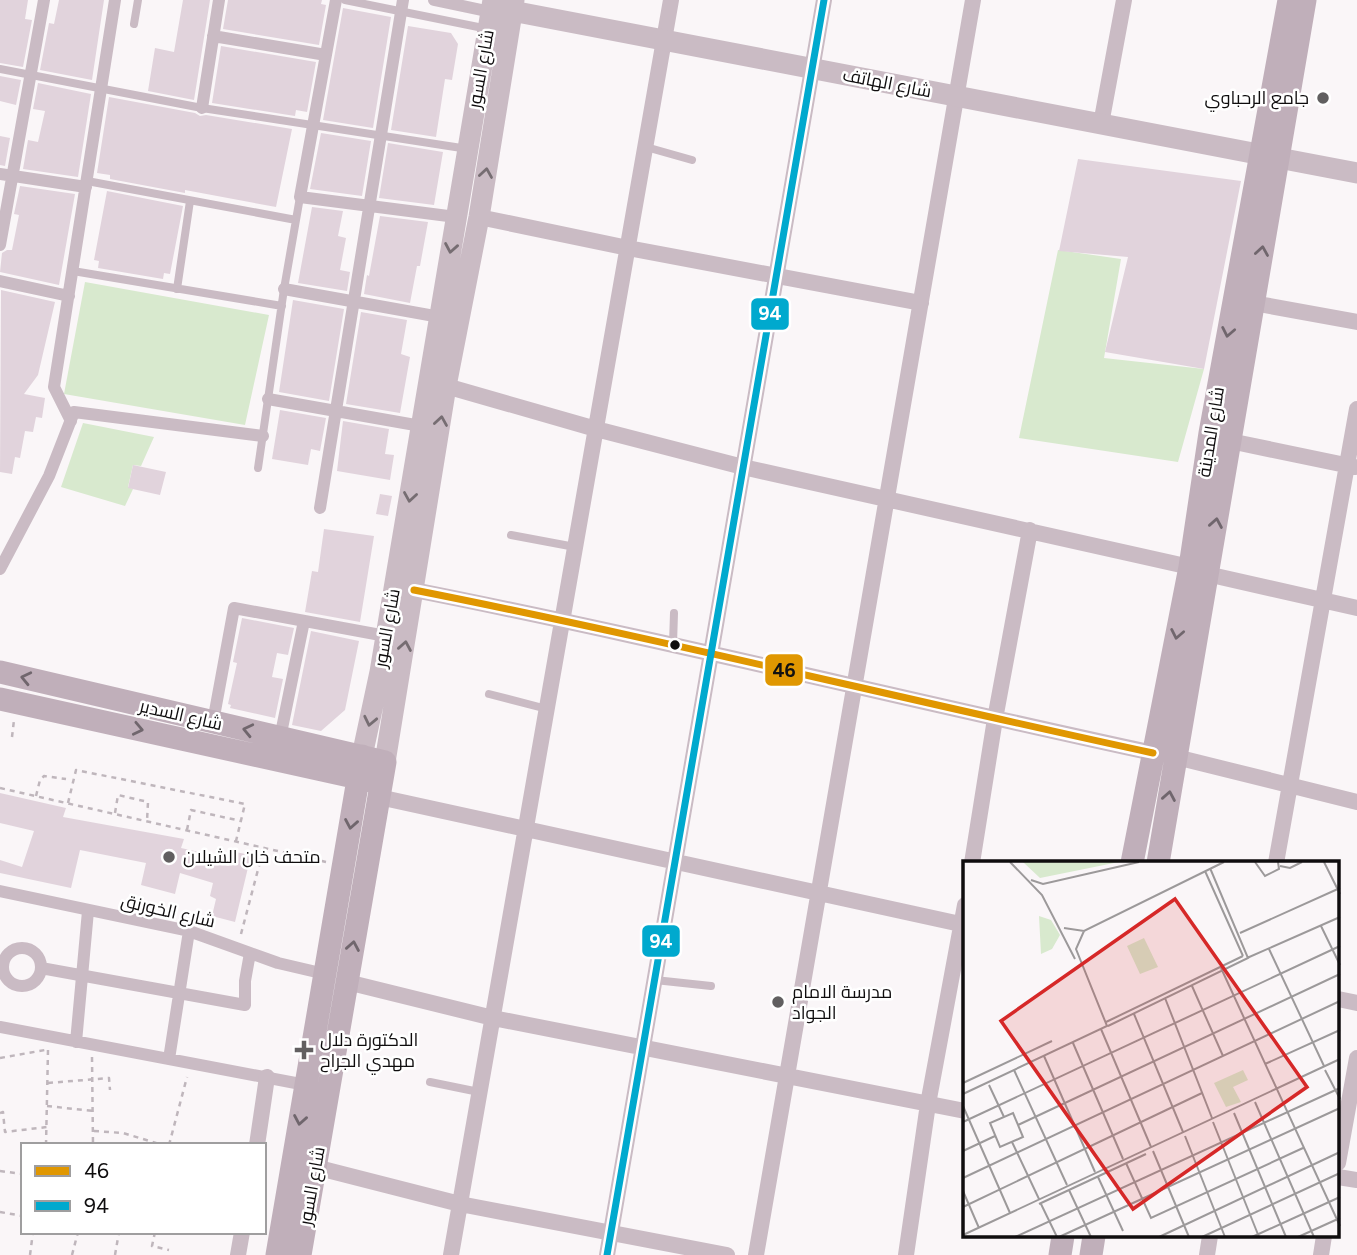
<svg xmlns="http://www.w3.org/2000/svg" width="1357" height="1255" viewBox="0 0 1357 1255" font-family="Figtree,Cairo,sans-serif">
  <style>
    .green { fill: #d8e9ce }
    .building { fill: #e1d3dc }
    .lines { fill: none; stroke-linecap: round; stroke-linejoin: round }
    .path { stroke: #bfb6bc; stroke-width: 2.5; stroke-dasharray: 5 5; stroke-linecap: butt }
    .service { stroke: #cabbc4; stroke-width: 8 }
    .pedestrian { stroke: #cabbc4; stroke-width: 12 }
    .minor { stroke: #cabbc4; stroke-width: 16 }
    .tertiary { stroke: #cabbc4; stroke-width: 21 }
    .secondary { stroke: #c0afba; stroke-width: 23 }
    .bus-1-casing { stroke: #fff; stroke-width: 12 }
    .bus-2-casing { stroke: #fff; stroke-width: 12 }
    .bus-1 { stroke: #e09701; stroke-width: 7 }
    .bus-2 { stroke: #00a9ce; stroke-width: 7 }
    .oneway { stroke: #766d72 }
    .oneway2 { stroke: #70666d }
    .poi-dot { fill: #615f60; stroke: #fff; stroke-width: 2.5 }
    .bus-dot { fill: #0f0d0e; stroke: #fff; stroke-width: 2.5 }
    .labels { text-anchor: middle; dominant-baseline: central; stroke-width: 5; stroke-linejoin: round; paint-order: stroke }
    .street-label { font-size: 18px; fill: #0f0d0e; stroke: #fff }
    .poi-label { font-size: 18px; fill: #0f0d0e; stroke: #fff; text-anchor: start }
    .inset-road { fill: none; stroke: #9c999a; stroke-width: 2 }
    .view { fill: #d62828; fill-opacity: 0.15; stroke: #d62828; stroke-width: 3.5 }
    .inset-edge { fill: none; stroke: #0f0d0e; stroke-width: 3.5 }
    .line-badge { stroke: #fff; stroke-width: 2.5 }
    .badge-label { font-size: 19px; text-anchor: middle; font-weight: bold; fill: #fff }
    .pale-badge-label { font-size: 19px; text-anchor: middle; font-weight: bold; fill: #111 }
  </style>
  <rect width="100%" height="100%" fill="#faf6f8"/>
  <path class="green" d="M 1058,250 L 1121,259 L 1104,358 L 1204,369 L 1178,462 L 1019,438 Z
    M 85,282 L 269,315 L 245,425 L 64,394 Z
    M 83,423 L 154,437 L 141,466 L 133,465 L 128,487 L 133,489 L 125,506 L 61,487 Z"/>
  <path class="building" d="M 0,0 L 28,0 L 25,19 L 32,20 L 23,67 L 0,63 Z
    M 59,0 L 104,0 L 92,80 L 40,70 L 49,23 L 54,24 Z
    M 183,0 L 210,0 L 194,100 L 148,91 L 155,48 L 174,52 Z
    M 228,0 L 322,0 L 321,4 L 326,5 L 319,45 L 223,29 Z
    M 343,8 L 391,17 L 373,128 L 323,120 Z
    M 408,26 L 451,33 L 458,44 L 452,80 L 445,79 L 436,137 L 391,130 Z
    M 221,46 L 316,62 L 307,112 L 296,110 L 295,116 L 212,103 Z
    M 0,76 L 21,80 L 16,105 L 0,101 Z
    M 38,83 L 91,94 L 78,177 L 23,169 L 28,140 L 38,142 L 45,111 L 33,109 Z
    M 109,97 L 195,113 L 200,116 L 206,115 L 292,129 L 276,207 L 185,190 L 185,193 L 110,179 L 110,175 L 97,173 Z
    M 321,133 L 371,141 L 362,196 L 310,189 Z
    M 0,136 L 10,138 L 5,166 L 0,165 Z
    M 388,143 L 443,152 L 434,205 L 379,198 Z
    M 1078,159 L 1241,181 L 1204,369 L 1105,352 L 1128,257 L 1059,251 Z
    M 20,186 L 75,194 L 59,285 L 0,272 L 2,253 L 7,250 L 12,250 L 19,215 L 14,214 Z
    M 107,191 L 183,206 L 170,274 L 164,273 L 163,279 L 98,268 L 99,261 L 94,260 Z
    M 312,207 L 343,211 L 338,236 L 346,238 L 340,270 L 350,272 L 347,291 L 298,283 Z
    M 380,216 L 428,222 L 420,266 L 417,266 L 410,303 L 364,294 L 367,275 L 369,276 Z
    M 1,290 L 55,302 L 38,375 L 24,394 L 45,398 L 42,418 L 36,417 L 33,432 L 25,431 L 20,458 L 15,457 L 12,474 L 0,472 Z
    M 293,300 L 344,309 L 329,401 L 279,392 Z
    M 361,312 L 407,320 L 401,354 L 410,357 L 400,413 L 346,404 Z
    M 280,410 L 326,418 L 320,451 L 311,449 L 308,465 L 272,459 Z
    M 343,421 L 389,429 L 385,454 L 394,455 L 390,480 L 337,471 Z
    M 133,465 L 166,472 L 160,495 L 128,488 Z
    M 380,494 L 392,496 L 388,516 L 376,514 Z
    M 324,529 L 374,536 L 360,622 L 305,612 L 312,571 L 318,572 Z
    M 242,618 L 294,628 L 288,655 L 277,653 L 272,677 L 283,679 L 275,718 L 230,708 L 231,705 L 228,704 L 237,663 L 233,662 Z
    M 311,631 L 359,641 L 345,710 L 321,731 L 292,725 Z
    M 0,793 L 66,808 L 63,817 L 184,839 L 181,848 L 231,859 L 235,852 L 251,855 L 235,922 L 212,916 L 216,899 L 210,896 L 213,883 L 180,873 L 175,894 L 141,885 L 146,863 L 80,850 L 71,888 L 0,873 L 0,860 L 22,867 L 34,831 L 0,823 Z"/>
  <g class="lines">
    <path class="path" d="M 12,737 L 14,720
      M 0,788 L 326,862
      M 36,796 L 40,780 L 44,776 L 66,779
      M 68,803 L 76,770 L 245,804 L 236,841
      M 115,813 L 118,795 L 148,802 L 147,821
      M 187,830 L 191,810 L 241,821
      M 241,934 L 264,847
      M 92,1057 L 93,1145
      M 0,1058 L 45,1050
      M 48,1083 L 109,1078 L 110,1090
      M 47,1106 L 93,1111
      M 0,1113 L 3,1112 L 5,1132 L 47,1127
      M 94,1131 L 123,1133 L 163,1145
      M 46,1144 L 92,1144
      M 46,1145 L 48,1050
      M 169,1145 L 187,1077
      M 0,1171 L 23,1174
      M 0,1212 L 23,1216
      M 155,1232 L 152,1246 L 169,1250
      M 30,1255 L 33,1232
      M 72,1255 L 78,1232
      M 115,1255 L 119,1232"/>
    <path class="service" d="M 345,0 L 488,29
      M 134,24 L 138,0
      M 0,69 L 202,108 L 468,149
      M 646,147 L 692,160
      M 87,181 L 296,220
      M 73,271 L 282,306
      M 177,289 L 190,201
      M 258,468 L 284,289 L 300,197
      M 511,535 L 575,547
      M 673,644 L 674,613
      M 489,694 L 547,709
      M 655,980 L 711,986
      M 430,1082 L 479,1092"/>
    <path class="pedestrian" d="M 336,0 L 300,197 L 456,217
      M 434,0 L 491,12
      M 213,36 L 326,55
      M 202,108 L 219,0
      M 0,174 L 86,187
      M 0,245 L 44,0
      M 0,281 L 69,296
      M 284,289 L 440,317
      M 268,399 L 421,426
      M 71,421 L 54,387 L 115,0
      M 320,508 L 403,0
      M 0,569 L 49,476 L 74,412 L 263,436
      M 213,722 L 234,608 L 386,636
      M 280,738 L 304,621
      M 0,891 L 189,931 L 278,963 L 325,974
      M3 967a19 19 0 1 1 38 0a19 19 0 1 1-38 0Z
      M 41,968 L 245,1005 L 245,981 L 250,953
      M 0,1027 L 306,1085
      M 76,1042 L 88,911
      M 169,1059 L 189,931"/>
    <path class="minor" d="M 1101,124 L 1124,0
      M 479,217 L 628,248 L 921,303
      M 1253,303 L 1357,322
      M 446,386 L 596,429 L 743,467 L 1190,567
      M 1230,441 L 1355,467
      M 1207,574 L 1357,608
      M 414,590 C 662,639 906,700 1153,753
      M 1176,757 L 1357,802
      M 379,797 L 965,925
      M 972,863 L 995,719 L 1030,530
      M 1276,863 L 1357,409
      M 347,982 L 493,1018 L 965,1111
      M 1338,999 L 1357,1003
      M 257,1145 L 267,1077
      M 1338,1163 L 1357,1058
      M 315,1167 L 460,1204 L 727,1255
      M 1338,1177 L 1357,1180
      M 238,1255 L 242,1232
      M 451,1255 L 671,0
      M 607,1255 L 824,0
      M 756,1255 L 973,0
      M 906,1255 L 928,1104 L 965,905
      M 1207,1255 L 1210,1236
      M 1321,1255 L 1324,1236"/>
    <path class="tertiary" d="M 512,11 L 1357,173
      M 362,756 L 380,672 L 493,0
      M 385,762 L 446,386 L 479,217 L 514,0"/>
    <path class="secondary" d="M 0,672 L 385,762 L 300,1255
      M 0,699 L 372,781
      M 1132,863 L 1190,567 L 1210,433 L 1289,0
      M 1158,863 L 1305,0
      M 277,1255 L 362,756
      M 1060,1255 L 1063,1236
      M 1091,1255 L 1094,1236"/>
    <g class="bus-1-casing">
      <path id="bus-1" d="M 414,590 C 662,639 906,700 1153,753"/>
    </g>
    <g class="bus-2-casing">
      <path id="bus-2" d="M 607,1255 L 824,0"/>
    </g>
    <use href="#bus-1" class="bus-1"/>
    <use href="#bus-2" class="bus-2"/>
  </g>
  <defs><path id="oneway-chevron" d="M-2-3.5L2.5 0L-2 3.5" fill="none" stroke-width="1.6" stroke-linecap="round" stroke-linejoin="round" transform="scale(1.75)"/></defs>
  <g class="oneway">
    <use href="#oneway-chevron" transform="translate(486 173) rotate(-81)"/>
    <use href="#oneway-chevron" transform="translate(451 248) rotate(100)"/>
    <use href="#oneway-chevron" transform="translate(441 421) rotate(-81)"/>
    <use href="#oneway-chevron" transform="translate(410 497) rotate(99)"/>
    <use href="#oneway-chevron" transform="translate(405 646) rotate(-80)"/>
    <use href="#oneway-chevron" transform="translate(370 721) rotate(102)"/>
  </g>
  <g class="oneway2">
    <use href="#oneway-chevron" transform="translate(1262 251) rotate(-81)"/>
    <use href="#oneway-chevron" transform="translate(1228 332) rotate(101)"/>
    <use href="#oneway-chevron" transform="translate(1216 523) rotate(-80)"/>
    <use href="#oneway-chevron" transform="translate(1177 634) rotate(101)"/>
    <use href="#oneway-chevron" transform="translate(26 678) rotate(-167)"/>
    <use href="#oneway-chevron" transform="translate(138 729) rotate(12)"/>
    <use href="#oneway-chevron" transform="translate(248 730) rotate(-167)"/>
    <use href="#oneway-chevron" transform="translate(1169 796) rotate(-80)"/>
    <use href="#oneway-chevron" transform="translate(351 824) rotate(100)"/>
    <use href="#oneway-chevron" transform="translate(353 946) rotate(-80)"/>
    <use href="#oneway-chevron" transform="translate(300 1120) rotate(100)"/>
  </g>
  <g class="poi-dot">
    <circle cx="1323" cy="98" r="7"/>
    <circle cx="169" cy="857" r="7"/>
    <circle cx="778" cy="1002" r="7"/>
    <path d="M300.5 1039.5h7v7h7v7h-7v7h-7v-7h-7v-7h7z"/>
  </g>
  <circle class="bus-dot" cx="675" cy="645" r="6"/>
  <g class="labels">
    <g class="street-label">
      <text transform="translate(481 69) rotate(-80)">شارع السور</text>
      <text transform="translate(887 83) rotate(11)">شارع الهاتف</text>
      <text transform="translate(1211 432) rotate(-81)">شارع المدينة</text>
      <text transform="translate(387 628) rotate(-80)">شارع السور</text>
      <text transform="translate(181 715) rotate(13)">شارع السدير</text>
      <text transform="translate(168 911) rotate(13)">شارع الخورنق</text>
      <text transform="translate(312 1186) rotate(-80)">شارع السور</text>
    </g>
    <g class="poi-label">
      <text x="1309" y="98" text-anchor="end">جامع الرحباوي</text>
      <text x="183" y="857">متحف خان الشيلان</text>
      <text x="792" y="992">مدرسة الامام<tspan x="792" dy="21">الجواد</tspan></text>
      <text x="320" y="1040">الدكتورة دلال<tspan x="320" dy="21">مهدي الجراح</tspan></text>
    </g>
  </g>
  <g transform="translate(963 861)">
    <rect width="376" height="376" fill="#faf6f8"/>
    <path d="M 60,1 L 156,1 L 77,17 ZM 76,55 L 88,59 L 97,74 L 89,88 L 78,93 ZM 181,77 L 195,106 L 177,113 L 164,85 ZM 280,209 L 285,219 L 270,226 L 278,241 L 263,246 L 251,222 Z" fill="#d8e9ce"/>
    <path class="inset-road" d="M 47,1 L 79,34 L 112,98M 292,1 L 302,15 L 316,8 L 315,1M 361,1 L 377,33M 317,5 L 327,7 L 339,1M 242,10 L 280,95M 68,19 L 80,23 L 176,1M 358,65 L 377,104M 101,67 L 121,70 L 261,1M 277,72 L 377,27M 306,88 L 361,205M 284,97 L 377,56M 258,107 L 377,365M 229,125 L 260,195M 202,137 L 249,257M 171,153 L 220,271M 143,161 L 280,95M 145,165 L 285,97 L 247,7M 138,168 L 188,286M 110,182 L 160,298M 81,195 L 132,311M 302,203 L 377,169M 51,209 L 104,324M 362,209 L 377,238M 0,222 L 89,180M 26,224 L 41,256M 0,233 L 144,165 L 113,88 L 121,70M 292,241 L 351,376M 0,245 L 47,352M 50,252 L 60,276 L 37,286 L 27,262 ZM 271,252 L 323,376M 0,261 L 377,85M 250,261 L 296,376M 55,264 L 377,113M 222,275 L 262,376M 49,281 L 76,338M 0,290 L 32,275M 190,290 L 226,376M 163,302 L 188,357 L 340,287M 135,316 L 160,370M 0,317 L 377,140M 106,329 L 128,376M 0,330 L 16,367M 76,343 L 183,293M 78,343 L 94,376M 0,346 L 239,232M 0,374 L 377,198M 52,376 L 377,227M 96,376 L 377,247M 196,376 L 377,291M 239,376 L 377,312M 289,376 L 377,336M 335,376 L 377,357"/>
    <path class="view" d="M 212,38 L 344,226 L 170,348 L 38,160 Z"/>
    <rect width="376" height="376" class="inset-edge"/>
  </g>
  <g class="line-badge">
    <rect x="750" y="297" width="40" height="34" rx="7" fill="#00a9ce"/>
    <rect x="764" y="653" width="40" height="34" rx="7" fill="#e09701"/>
    <rect x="641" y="924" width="40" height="34" rx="7" fill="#00a9ce"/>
  </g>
  <g class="badge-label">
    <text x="770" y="320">94</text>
    <text x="661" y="948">94</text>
  </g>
  <g class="pale-badge-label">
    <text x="784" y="677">46</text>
  </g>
  <rect x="21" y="1143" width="245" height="91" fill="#ffffff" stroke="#9f9e9f" stroke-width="2"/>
  <rect x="35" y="1166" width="35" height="10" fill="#e09701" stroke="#9f9e9f" stroke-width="2"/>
  <text x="84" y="1178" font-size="21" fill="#0f0d0e">46</text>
  <rect x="35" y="1201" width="35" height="10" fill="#00a9ce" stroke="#9f9e9f" stroke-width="2"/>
  <text x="84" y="1213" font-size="21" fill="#0f0d0e">94</text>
</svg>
